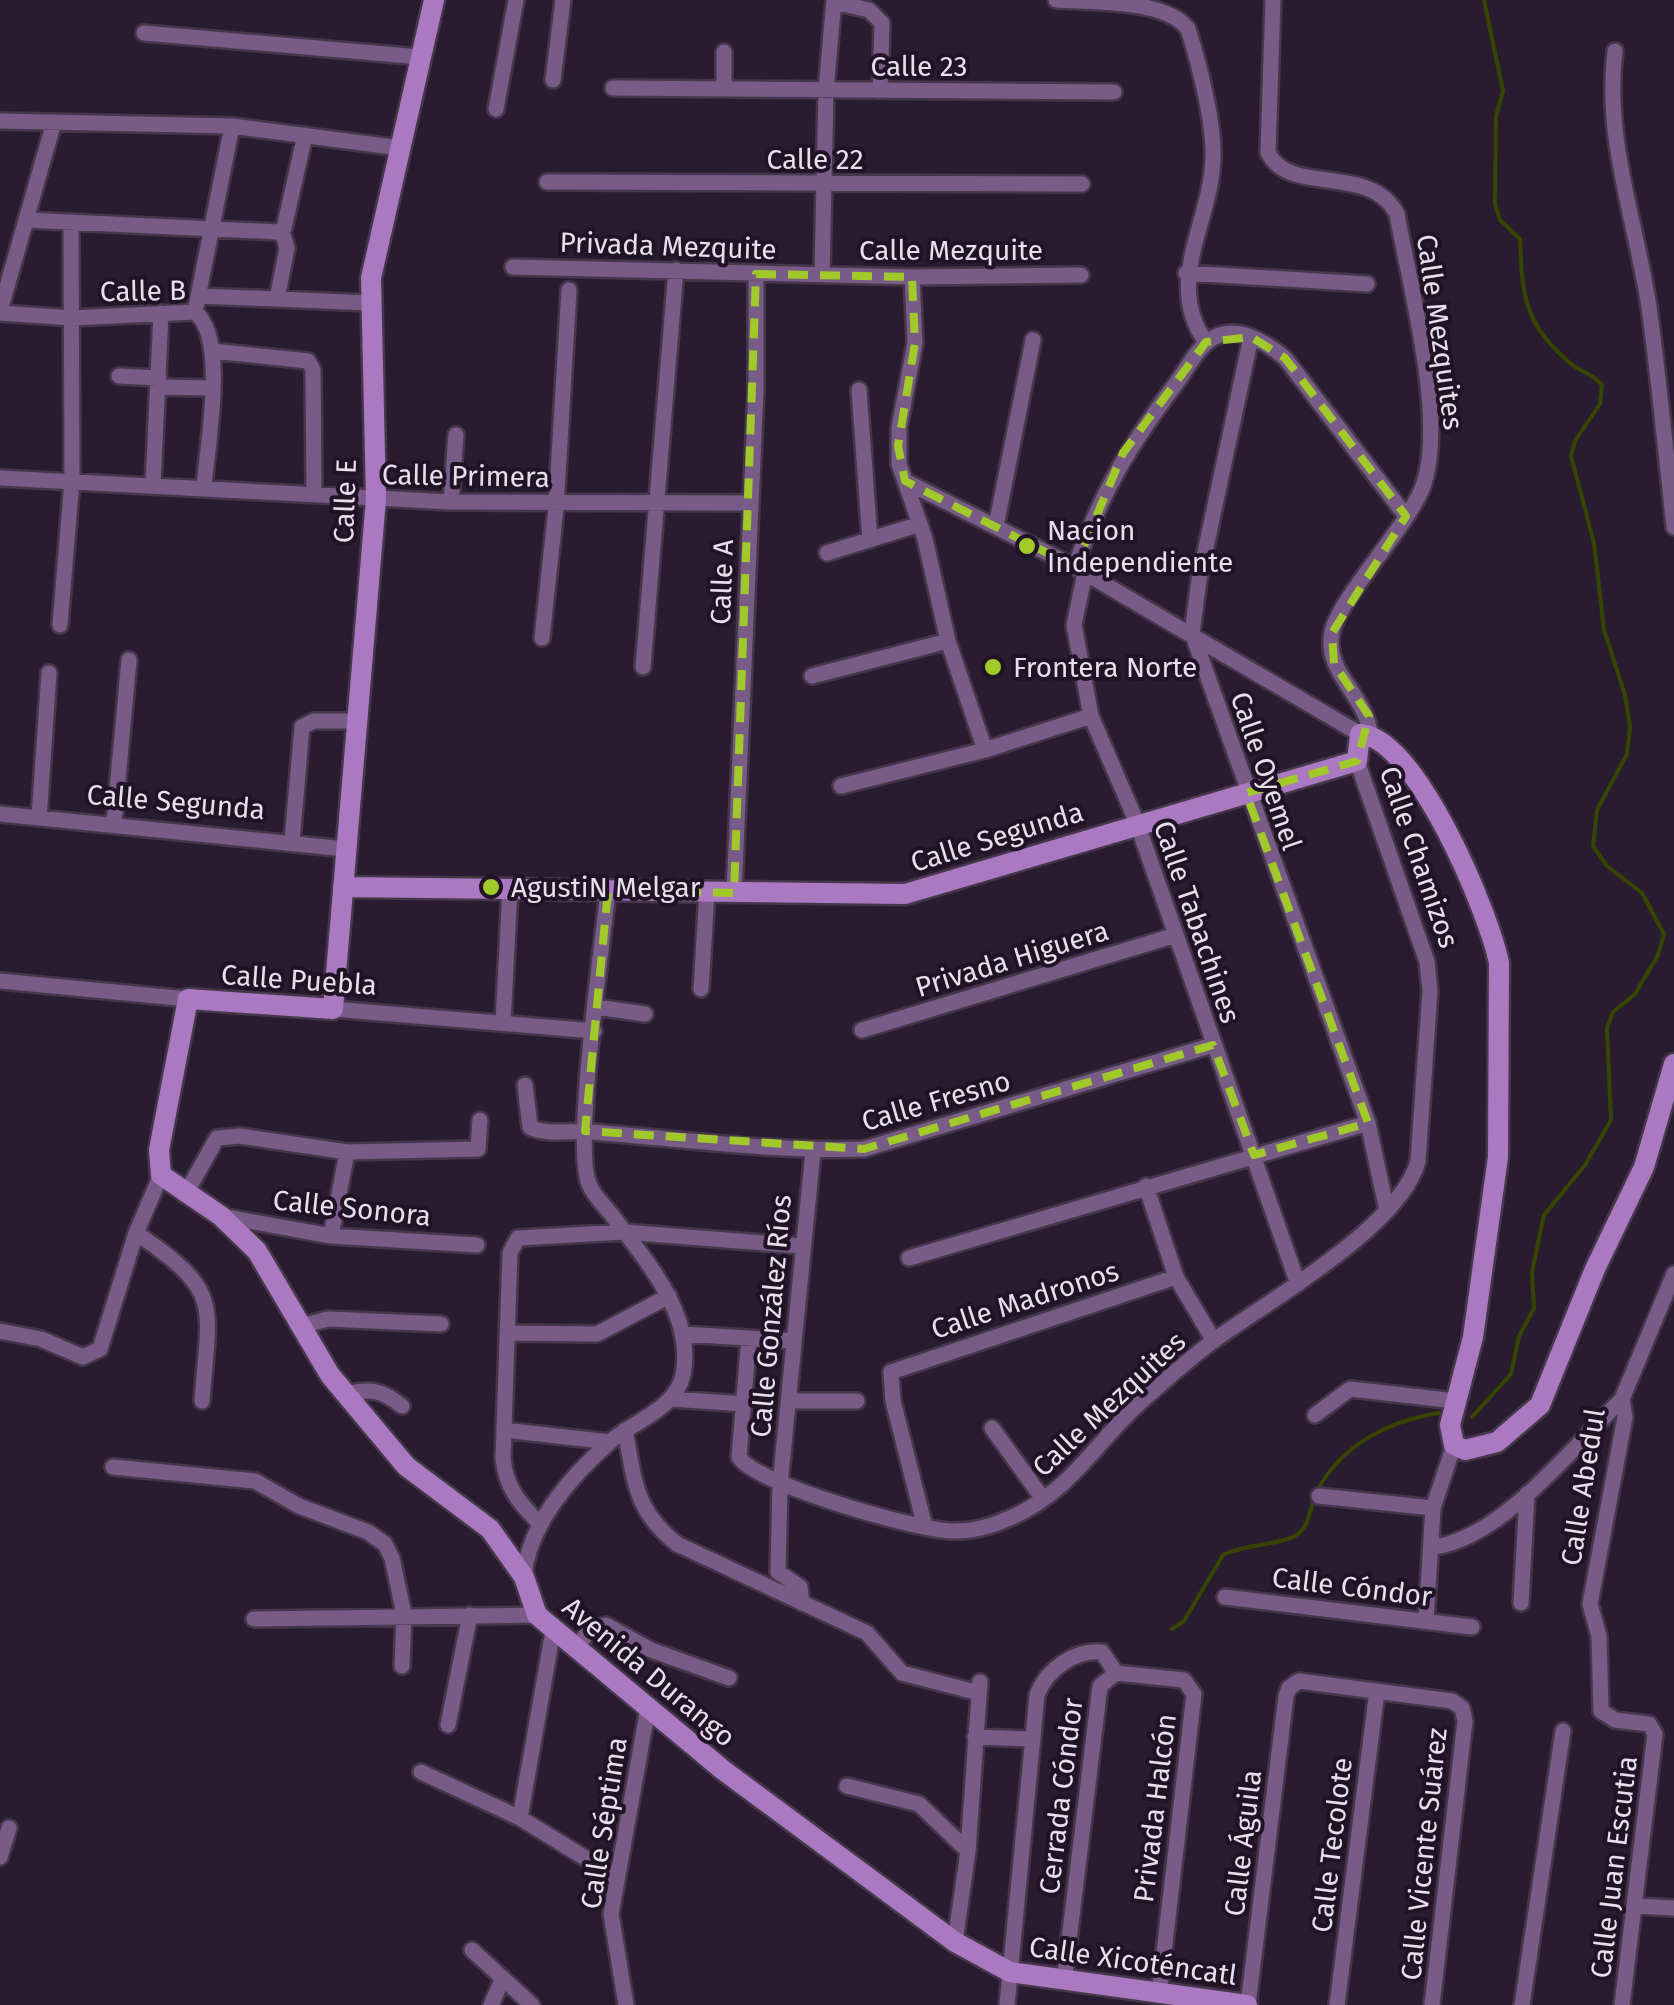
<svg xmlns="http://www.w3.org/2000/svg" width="1674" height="2005" viewBox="0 0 1674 2005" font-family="'Fira Sans',sans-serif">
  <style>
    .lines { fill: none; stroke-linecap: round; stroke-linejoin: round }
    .stream { stroke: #364600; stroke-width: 4 }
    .street-casing { stroke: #45374a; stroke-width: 20 }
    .secondary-casing { stroke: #45374a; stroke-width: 25 }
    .street { stroke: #795b88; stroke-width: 15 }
    .secondary { stroke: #ab79c2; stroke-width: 20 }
    .marked { fill: none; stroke: #a1c929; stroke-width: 8; stroke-dasharray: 20 12; stroke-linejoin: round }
    .poi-dot { fill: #a1c929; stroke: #201326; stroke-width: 4 }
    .labels { text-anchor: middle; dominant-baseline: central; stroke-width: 8; stroke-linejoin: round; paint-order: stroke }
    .street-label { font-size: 28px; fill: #e8dfec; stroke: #201326 }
    .poi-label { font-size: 28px; fill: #e8dfec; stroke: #201326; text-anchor: start }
  </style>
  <rect width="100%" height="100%" fill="#2a1c30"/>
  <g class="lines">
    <path class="stream" d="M 1472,1417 L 1511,1374 L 1519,1336 L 1534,1308 L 1532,1272 L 1544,1215 L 1585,1165 L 1611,1120 L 1607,1028 L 1613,1012 L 1635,994 L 1658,955 L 1664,934 L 1642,893 L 1607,866 L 1593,846 L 1597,810 L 1627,754 L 1630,727 L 1625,695 L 1604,630 L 1594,543 L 1571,456 L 1575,441 L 1600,404 L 1602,385 C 1593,374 1581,372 1570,363 C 1524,324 1522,296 1520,239 L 1500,220 L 1495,204 L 1496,116 L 1503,91 L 1484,0
      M 1172,1629 L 1184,1621 L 1223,1555 C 1243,1544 1284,1545 1298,1534 C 1311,1524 1310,1504 1317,1491 C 1342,1444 1389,1421 1439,1413"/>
    <g class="street-casing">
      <path id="street" d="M 1056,0 C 1095,2 1167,0 1188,29 C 1199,63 1214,122 1213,157 C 1212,221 1163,283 1206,342
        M 1273,0 L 1268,152 C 1288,197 1370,162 1397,214 C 1409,284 1449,427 1421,491 C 1404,530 1339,599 1332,632 C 1323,673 1368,696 1370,735
        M 834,2 L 869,10 L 882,23 L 880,91
        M 144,33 L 420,57
        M 1615,51 C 1604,138 1636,222 1649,307 C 1659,380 1666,454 1674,527
        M 724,52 L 724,89
        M 553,80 L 563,0
        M 613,88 L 1114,92
        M 496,109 L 516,0
        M 0,121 L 232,126 L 400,148
        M 547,182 L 1082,184
        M 26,220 L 278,232 L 284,228 L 305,135
        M 282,231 L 287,248 L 277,299 L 369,303
        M 513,267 L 912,277 L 1081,275
        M 1186,273 L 1367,284
        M 822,275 L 826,90 L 834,0
        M 912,277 L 915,343 L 899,428 L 899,464 L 925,539 L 948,641 L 985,750
        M 198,296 L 277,299
        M 0,311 L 54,122
        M 195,312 L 232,126
        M 0,313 L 72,318 L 195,312 C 228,338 207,446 204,487
        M 1251,337 L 1199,580 L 1192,633 L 1368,1123 L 1387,1211
        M 213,351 L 308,361 L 313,370 L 314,494
        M 119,376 L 159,378
        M 159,387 L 211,388
        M 859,390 L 870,540
        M 0,478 L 451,502 L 751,503
        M 905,481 L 1075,567 L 1360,734
        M 153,485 L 161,313
        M 451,502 L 456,435
        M 996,526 L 1033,340
        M 827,553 L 920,524
        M 1075,567 C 1103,488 1130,445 1180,378 C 1189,365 1200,344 1215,337 C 1239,325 1267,343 1285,358 L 1406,516
        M 1085,573 L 1074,625 L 1091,716 L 1137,823 L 1298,1284
        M 60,625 L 72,480 L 71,222
        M 542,638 L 556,508 L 569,290
        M 643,667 L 676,270
        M 812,676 L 948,641
        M 841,786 L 985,750 L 1091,716
        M 0,814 L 345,849
        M 39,818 L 49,673
        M 114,823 L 129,660
        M 292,841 L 302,727 L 314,721 L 357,721
        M 734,893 L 756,390 L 756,274
        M 0,981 L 188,999
        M 701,989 L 707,892
        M 596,1007 L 645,1014
        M 333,1009 L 594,1031
        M 503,1023 L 510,889
        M 862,1030 L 1176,935
        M 525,1085 L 530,1127 C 548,1136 571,1130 591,1132 C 682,1139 773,1152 864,1149 L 1213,1045
        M 1146,1186 L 1176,1277 L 1214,1341
        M 185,1195 L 217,1138 L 240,1136 L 347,1152 L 478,1149 L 480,1120
        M 221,1216 L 331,1236 L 477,1245
        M 136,1233 C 224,1292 209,1304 202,1401
        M 331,1236 L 347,1152
        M 909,1258 L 1368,1123
        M 301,1326 L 328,1319 L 441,1324
        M 0,1331 L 41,1339 L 83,1357 L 100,1349 L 136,1233 L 161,1175
        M 509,1333 L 597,1334 L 669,1296
        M 683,1334 L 794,1341
        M 749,1338 L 739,1457 C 755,1484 916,1530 951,1531 C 971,1532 992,1526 1010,1518 C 1074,1490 1096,1440 1145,1398 C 1168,1378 1191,1357 1216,1339 C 1270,1300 1401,1226 1418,1161 L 1430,991 L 1427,962 L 1357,761
        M 346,1394 C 370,1388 382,1390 402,1406
        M 672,1399 L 744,1404
        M 789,1401 L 857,1401
        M 1315,1415 L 1350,1389 L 1456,1401
        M 992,1428 L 1043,1499
        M 504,1430 L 610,1442
        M 625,1430 C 635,1481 634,1510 677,1544 L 867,1633 L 902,1673 L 979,1693
        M 113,1467 L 255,1481 L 299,1506 L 368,1532 L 385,1544 L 392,1558 L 404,1614 L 402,1666
        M 1319,1496 L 1433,1508
        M 540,1524 C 519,1503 506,1488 503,1458 L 510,1253 L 518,1238 L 624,1232 L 802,1246
        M 925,1527 L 893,1401 L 891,1372 L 1176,1277
        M 1434,1547 C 1502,1538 1574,1446 1622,1399
        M 524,1577 C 528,1524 573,1474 612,1440 C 635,1421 676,1408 683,1375 C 695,1314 645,1260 611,1214 C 604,1205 593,1195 589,1184 C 573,1146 603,943 608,890
        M 1225,1597 L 1472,1627
        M 802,1603 L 800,1587 L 778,1572 L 780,1485 L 813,1151
        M 1521,1603 L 1527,1494
        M 254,1619 L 537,1615
        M 1426,1621 L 1433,1508 L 1454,1445
        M 576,1650 L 589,1630 L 606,1625 L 651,1650 L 729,1678
        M 448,1725 L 470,1615
        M 975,1737 L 1033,1739
        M 421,1772 L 520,1818 L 616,1877
        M 847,1786 L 919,1804 L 968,1851
        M 520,1818 L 553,1631
        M 0,1857 L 9,1828
        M 1636,1906 L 1674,1908
        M 955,1942 L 968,1851 L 980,1682
        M 472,1950 L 532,2005
        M 1064,1981 L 1100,1686 L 1116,1673 L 1184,1680 L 1194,1694 L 1159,1995
        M 491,2005 L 503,1978
        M 626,2005 L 611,1914 L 648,1708
        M 1007,2005 L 1037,1695 C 1047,1669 1074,1650 1102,1652 L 1116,1673
        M 1248,2005 L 1286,1696 L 1289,1688 L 1299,1681 L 1452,1701 L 1462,1708 L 1465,1721 L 1432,2005
        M 1337,2005 L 1377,1691
        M 1522,2005 L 1563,1731
        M 1622,2005 L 1655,1734 L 1649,1724 L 1615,1720 L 1601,1711 L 1599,1636 L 1590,1604 L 1625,1417 L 1622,1399 L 1674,1274"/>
    </g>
    <g class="secondary-casing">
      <path id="secondary" d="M 434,0 L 371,278 L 376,499 L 333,1009 L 188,999 L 159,1150 L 161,1175 L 221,1216 L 257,1251 L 330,1375 L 406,1466 L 490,1529 L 524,1577 L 537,1615 L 723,1770 L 955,1942 L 1010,1972 L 1247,2005
        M 343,887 L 905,894 L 1357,761 L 1360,734 C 1416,737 1489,913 1499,963 L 1498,1157 L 1473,1337 L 1450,1425 L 1454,1445 L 1465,1450 L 1497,1442 L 1540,1405 L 1595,1269 L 1644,1167 L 1674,1064"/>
    </g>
    <use href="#street" class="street"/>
    <use href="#secondary" class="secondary"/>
  </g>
  <path class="marked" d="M 756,274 L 912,277 L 915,343 L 898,446 L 905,481 L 1075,567 L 1123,453 L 1206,342 L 1251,337 L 1285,358 L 1406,516 L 1332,633 L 1334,664 L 1369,716 L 1357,761 L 1246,793 L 1368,1123 L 1254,1155 L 1213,1045 L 864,1149 L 585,1131 L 608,890 L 734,893 Z"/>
  <g class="poi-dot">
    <circle cx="1027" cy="546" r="10"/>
    <circle cx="993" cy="667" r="10"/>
    <circle cx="491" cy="887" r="10"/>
  </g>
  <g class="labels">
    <g class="street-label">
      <text x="919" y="66">Calle 23</text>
      <text x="815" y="159">Calle 22</text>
      <text transform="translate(668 246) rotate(2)">Privada Mezquite</text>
      <text x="951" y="250">Calle Mezquite</text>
      <text transform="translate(143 291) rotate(-1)">Calle B</text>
      <text transform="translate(1440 332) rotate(82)">Calle Mezquites</text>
      <text transform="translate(466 476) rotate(1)">Calle Primera</text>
      <text transform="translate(345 501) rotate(-88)">Calle E</text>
      <text transform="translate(722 582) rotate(-88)">Calle A</text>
      <text transform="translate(1266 771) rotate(71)">Calle Oyemel</text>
      <text transform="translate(176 802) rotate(5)">Calle Segunda</text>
      <text transform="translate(997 837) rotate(-17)">Calle Segunda</text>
      <text transform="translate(1419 857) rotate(71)">Calle Chamizos</text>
      <text transform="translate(1197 922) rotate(71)">Calle Tabachines</text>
      <text transform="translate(1012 959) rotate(-17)">Privada Higuera</text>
      <text transform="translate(299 980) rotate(4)">Calle Puebla</text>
      <text transform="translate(936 1101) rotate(-16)">Calle Fresno</text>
      <text transform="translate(352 1208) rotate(6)">Calle Sonora</text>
      <text transform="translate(1025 1300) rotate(-18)">Calle Madronos</text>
      <text transform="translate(771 1316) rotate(-85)">Calle González Ríos</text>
      <text transform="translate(1109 1404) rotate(-43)">Calle Mezquites</text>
      <text transform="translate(1583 1487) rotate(-81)">Calle Abedul</text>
      <text transform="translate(1352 1587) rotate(7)">Calle Cóndor</text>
      <text transform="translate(649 1672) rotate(40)">Avenida Durango</text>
      <text transform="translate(1061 1796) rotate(-83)">Cerrada Cóndor</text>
      <text transform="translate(1155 1808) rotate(-83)">Privada Halcón</text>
      <text transform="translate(604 1823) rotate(-81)">Calle Séptima</text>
      <text transform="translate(1243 1843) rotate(-83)">Calle Águila</text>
      <text transform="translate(1332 1845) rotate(-83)">Calle Tecolote</text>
      <text transform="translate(1424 1854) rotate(-84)">Calle Vicente Suárez</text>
      <text transform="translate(1614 1867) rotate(-83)">Calle Juan Escutia</text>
      <text transform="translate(1133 1961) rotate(8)">Calle Xicoténcatl</text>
    </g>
    <g class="poi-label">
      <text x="1047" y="530">Nacion<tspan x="1047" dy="32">Independiente</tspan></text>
      <text x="1013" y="667">Frontera Norte</text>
      <text x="511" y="887">AgustiN Melgar</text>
    </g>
  </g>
</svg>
